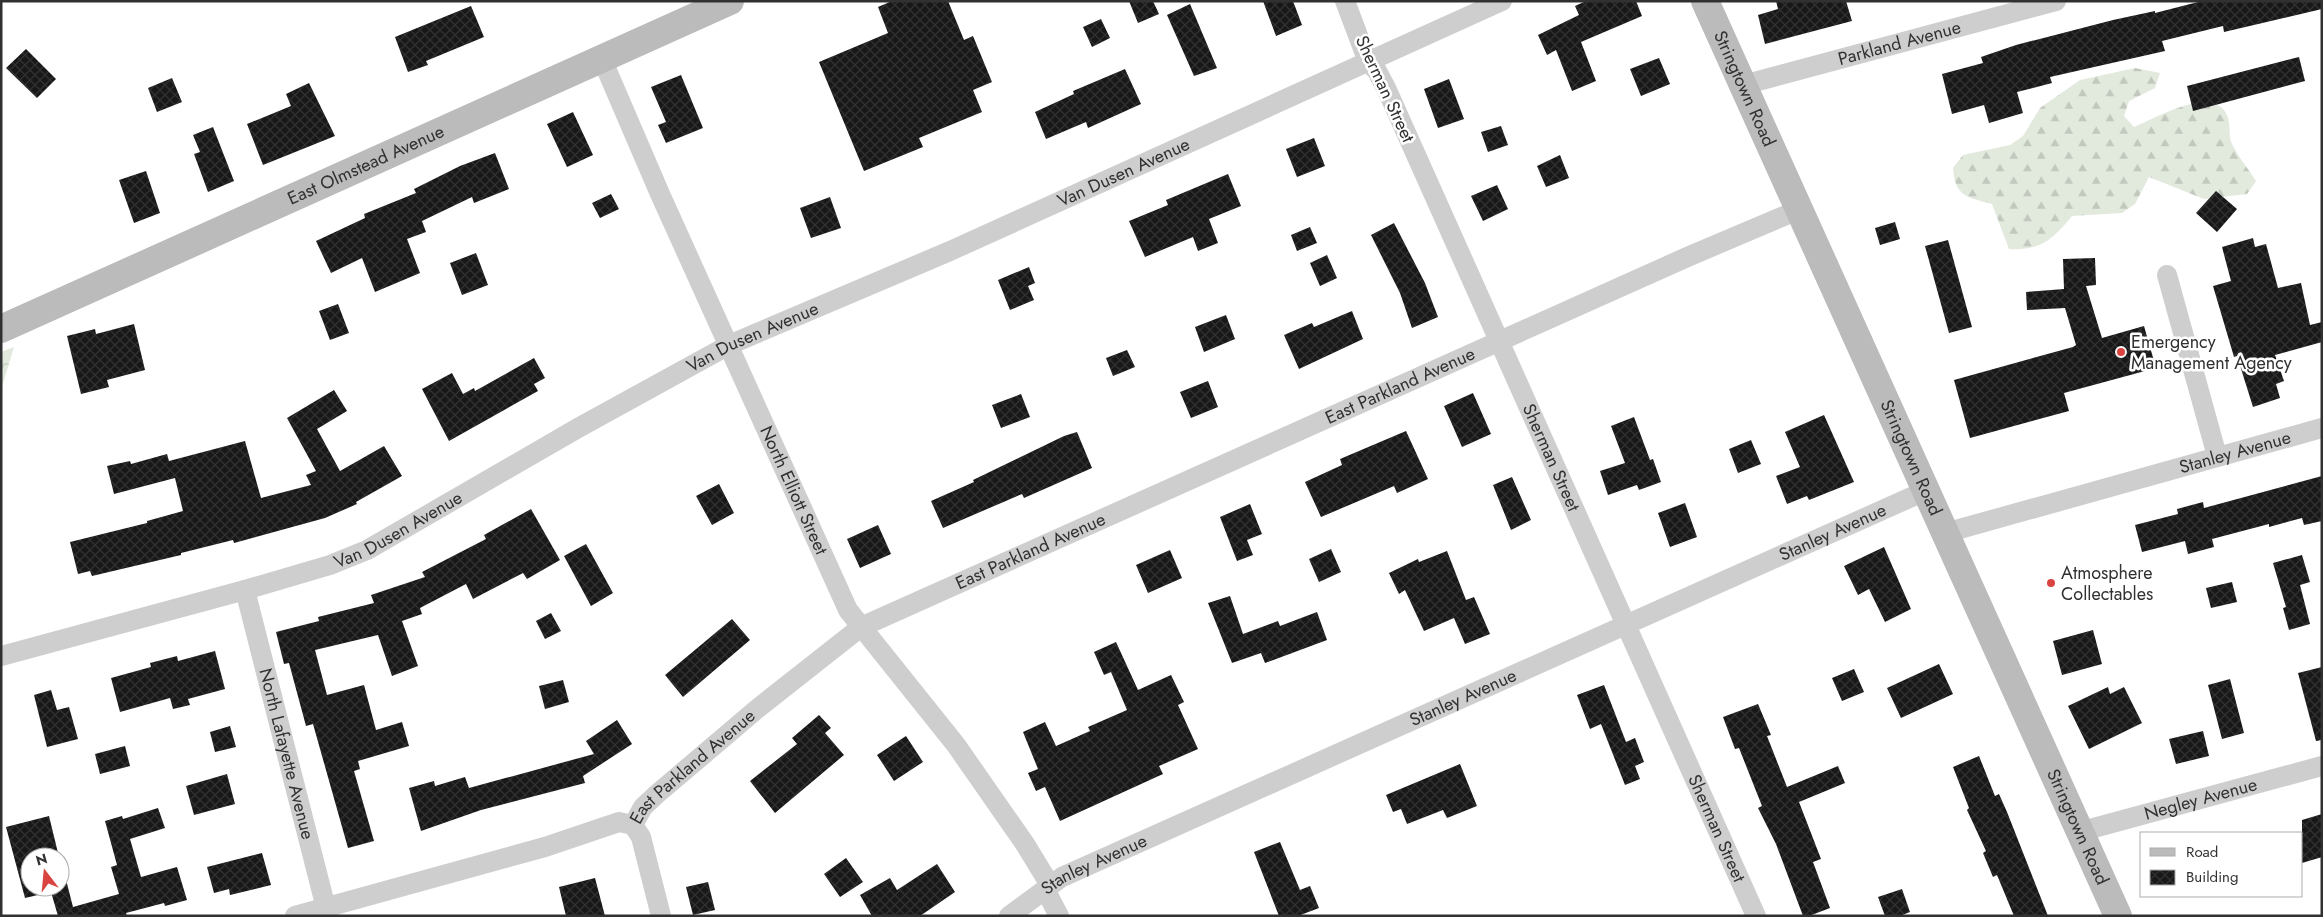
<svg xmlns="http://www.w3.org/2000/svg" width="2323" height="917" viewBox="0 0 2323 917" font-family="Jost,sans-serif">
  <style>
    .forest { fill: url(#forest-firs) }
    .park { fill: url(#park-crowns) }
    .building { fill: url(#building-cross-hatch) }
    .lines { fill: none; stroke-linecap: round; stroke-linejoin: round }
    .street { stroke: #cecece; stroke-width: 20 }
    .secondary { stroke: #bbb; stroke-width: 28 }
    .poi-dot { fill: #da4440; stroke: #fff; stroke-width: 2 }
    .labels { text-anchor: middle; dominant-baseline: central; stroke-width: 5; stroke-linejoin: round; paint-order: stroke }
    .street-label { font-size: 18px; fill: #313131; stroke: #fff }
    .poi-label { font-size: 18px; fill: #313131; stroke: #fff; text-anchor: start }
  </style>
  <defs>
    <pattern id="forest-firs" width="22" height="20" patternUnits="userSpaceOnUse" patternTransform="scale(1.25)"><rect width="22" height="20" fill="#e2e9dd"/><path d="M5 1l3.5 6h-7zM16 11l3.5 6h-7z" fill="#c2c8be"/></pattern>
    <pattern id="park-crowns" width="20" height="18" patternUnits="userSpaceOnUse" patternTransform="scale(1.25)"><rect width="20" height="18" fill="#e2e9dd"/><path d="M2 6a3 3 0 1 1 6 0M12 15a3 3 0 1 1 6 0" fill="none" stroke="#c2c8be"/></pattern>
    <pattern id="building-cross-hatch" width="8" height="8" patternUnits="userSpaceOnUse" patternTransform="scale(1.25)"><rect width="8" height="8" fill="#181818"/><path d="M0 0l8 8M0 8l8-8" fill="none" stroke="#313131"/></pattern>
  </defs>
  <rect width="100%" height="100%" fill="#fff"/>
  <path class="forest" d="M 2135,68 L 2160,73 L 2155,88 L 2129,101 L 2124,116 L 2134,127 C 2156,118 2203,90 2223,109 C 2231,117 2229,129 2230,138 C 2232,149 2250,171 2256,181 L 2247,194 L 2204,199 L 2149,177 L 2135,204 L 2122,213 L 2072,216 C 2053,239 2041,251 2009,249 L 1992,204 C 1967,197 1955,197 1953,168 L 1963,155 L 2010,145 L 2023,136 L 2040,108 L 2080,80 Z"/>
  <path class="park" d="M 14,347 L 1,390 L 1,352 Z"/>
  <path class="building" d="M 892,1 L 948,1 L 964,40 L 973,36 L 992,82 L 973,90 L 982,112 L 919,138 L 923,147 L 864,171 L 819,62 L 888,33 L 878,7 Z
    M 1129,1 L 1153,1 L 1159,14 L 1138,23 Z
    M 1263,1 L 1293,1 L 1302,25 L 1276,36 Z
    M 1586,1 L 1636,1 L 1642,16 L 1581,42 L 1596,81 L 1572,91 L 1556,50 L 1547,55 L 1538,35 L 1579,15 L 1575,6 Z
    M 1776,1 L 1846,1 L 1852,21 L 1765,44 L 1758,15 L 1778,9 Z
    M 2202,1 L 2322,1 L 2322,9 L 2224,32 L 2223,26 L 2162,41 L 2165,51 L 2050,77 L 2052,83 L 2017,92 L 2023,113 L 1989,123 L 1984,105 L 1952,114 L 1942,74 L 1983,63 L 1981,57 L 2016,45 L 2113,20 L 2155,11 L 2155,13 Z
    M 1190,4 L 1217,68 L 1194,76 L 1167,15 Z
    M 471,6 L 484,37 L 426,61 L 428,65 L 408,72 L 395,37 Z
    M 1101,19 L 1110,38 L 1092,47 L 1083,27 Z
    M 26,49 L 56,79 L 37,98 L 6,68 Z
    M 2299,57 L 2305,81 L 2193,111 L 2187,86 Z
    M 1659,58 L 1670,84 L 1641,96 L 1630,69 Z
    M 1125,69 L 1141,104 L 1088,128 L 1086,122 L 1046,139 L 1035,112 L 1074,94 L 1073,91 Z
    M 681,75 L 703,128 L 666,143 L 658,125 L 666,122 L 651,87 Z
    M 172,78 L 182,102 L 157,112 L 148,88 Z
    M 1449,79 L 1464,119 L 1438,128 L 1424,89 Z
    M 309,83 L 335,136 L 263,165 L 247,124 L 291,106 L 286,94 Z
    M 573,112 L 593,155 L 567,167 L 547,124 Z
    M 1501,126 L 1508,145 L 1488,152 L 1481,132 Z
    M 213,127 L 234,181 L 208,192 L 194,154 L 200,152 L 193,135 Z
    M 1314,138 L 1325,166 L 1297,177 L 1286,149 Z
    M 495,153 L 509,189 L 474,203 L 472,197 L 422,221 L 426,232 L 407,239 L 420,273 L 375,292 L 362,258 L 331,273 L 316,241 L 365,218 L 364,214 L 416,193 L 414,189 L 460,166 Z
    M 1560,155 L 1569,178 L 1546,187 L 1537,166 Z
    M 146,171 L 160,213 L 134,223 L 119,180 Z
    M 1228,174 L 1241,206 L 1209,219 L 1218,243 L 1198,251 L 1193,237 L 1145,257 L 1129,221 L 1168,205 L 1166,200 Z
    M 1497,185 L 1508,209 L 1483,221 L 1471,196 Z
    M 2216,191 L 2237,209 L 2217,232 L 2196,213 Z
    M 611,194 L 619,209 L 600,218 L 592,203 Z
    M 830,197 L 841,228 L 811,238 L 800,208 Z
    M 1895,222 L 1900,239 L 1880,245 L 1875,228 Z
    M 1394,223 L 1425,283 L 1438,317 L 1412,328 L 1400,293 L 1371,235 Z
    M 1310,227 L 1317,243 L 1297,251 L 1291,235 Z
    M 2253,238 L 2255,247 L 2266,244 L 2278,288 L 2301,283 L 2310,325 L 2322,322 L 2322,342 L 2275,355 L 2284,381 L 2276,384 L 2280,398 L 2253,407 L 2237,356 L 2234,357 L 2213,286 L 2231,281 L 2222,247 Z
    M 1948,240 L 1972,327 L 1949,333 L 1925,246 Z
    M 476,253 L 488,285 L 462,295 L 450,263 Z
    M 1327,255 L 1337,278 L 1320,286 L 1310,263 Z
    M 2095,258 L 2096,285 L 2086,286 L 2102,338 L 2144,326 L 2156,368 L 2064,393 L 2069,411 L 1970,438 L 1954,380 L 2073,347 L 2076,345 L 2065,308 L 2027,310 L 2026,292 L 2064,289 L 2063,259 Z
    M 1029,267 L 1035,283 L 1028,286 L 1034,300 L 1010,310 L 998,280 Z
    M 338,304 L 349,333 L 330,340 L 319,311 Z
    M 1352,311 L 1363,339 L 1299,369 L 1284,335 L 1312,323 L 1314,327 Z
    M 1226,315 L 1235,339 L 1204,352 L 1195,327 Z
    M 134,324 L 145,370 L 107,380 L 109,387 L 81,394 L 67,336 L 95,329 L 96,334 Z
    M 1127,350 L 1135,367 L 1113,376 L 1106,358 Z
    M 534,358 L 545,378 L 534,384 L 538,391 L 449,441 L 422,389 L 452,373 L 463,394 L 474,388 L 475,391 Z
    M 1208,381 L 1218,407 L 1191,418 L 1180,392 Z
    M 334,390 L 347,411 L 317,429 L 340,471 L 384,446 L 402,476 L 356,502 L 357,504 L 325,518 L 234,543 L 233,540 L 181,553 L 181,555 L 92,576 L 90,571 L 78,574 L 70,542 L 147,523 L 147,521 L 183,511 L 175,478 L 114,494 L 107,466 L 130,461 L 131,464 L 167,454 L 169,461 L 245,441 L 261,498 L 311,485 L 306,475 L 316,471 L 287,418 Z
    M 1473,393 L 1491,434 L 1462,447 L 1444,406 Z
    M 1021,394 L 1030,417 L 1001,428 L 992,405 Z
    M 1824,415 L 1854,482 L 1809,500 L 1807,496 L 1787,504 L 1776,476 L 1800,467 L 1785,432 Z
    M 1634,417 L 1650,460 L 1653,459 L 1661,482 L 1639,490 L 1637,485 L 1608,495 L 1600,471 L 1625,463 L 1611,426 Z
    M 1406,431 L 1428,479 L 1397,493 L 1394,486 L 1321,517 L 1305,482 L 1342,465 L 1340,459 Z
    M 1077,432 L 1092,468 L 1024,498 L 1022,494 L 943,528 L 931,501 L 974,482 L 973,480 L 1064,436 Z
    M 1751,440 L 1761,464 L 1738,473 L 1729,449 Z
    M 2322,476 L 2322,521 L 2304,525 L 2302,518 L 2269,527 L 2269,524 L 2212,539 L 2214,547 L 2188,554 L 2185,541 L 2142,552 L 2135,525 L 2178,514 L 2177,509 L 2203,502 L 2204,508 Z
    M 1512,477 L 1531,520 L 1511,530 L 1493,485 Z
    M 719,484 L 734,513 L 712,525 L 696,496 Z
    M 1685,503 L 1697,537 L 1670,547 L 1658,513 Z
    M 1250,504 L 1262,534 L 1247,540 L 1253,555 L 1237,561 L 1220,517 Z
    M 531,509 L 560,560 L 527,579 L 523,573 L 473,599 L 466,584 L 420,608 L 422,614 L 402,621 L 418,666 L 392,676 L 378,635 L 315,650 L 327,695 L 364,685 L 376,730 L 402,722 L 409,746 L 358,761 L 360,769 L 354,771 L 374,841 L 348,848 L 313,724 L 306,726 L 289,663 L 284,664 L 276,632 L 319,621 L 318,617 L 374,603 L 371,595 L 425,577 L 422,572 L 486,539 L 484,535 Z
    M 878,525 L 891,554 L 860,568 L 847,539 Z
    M 586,544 L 613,593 L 591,606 L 564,556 Z
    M 1884,547 L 1911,609 L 1885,622 L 1869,589 L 1858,595 L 1844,566 Z
    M 1331,549 L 1341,572 L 1319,582 L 1309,559 Z
    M 1170,550 L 1182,578 L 1148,593 L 1136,565 Z
    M 1447,551 L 1466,600 L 1474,597 L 1490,634 L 1465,644 L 1454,618 L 1424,631 L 1405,590 L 1399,594 L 1389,573 L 1418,559 L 1419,562 Z
    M 2302,555 L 2310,582 L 2300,585 L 2310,624 L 2289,630 L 2283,608 L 2286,607 L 2273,563 Z
    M 2232,582 L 2237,602 L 2211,608 L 2206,588 Z
    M 1230,596 L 1243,634 L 1278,621 L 1280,626 L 1317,612 L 1327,640 L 1265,663 L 1261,653 L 1232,663 L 1208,603 Z
    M 551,613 L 561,631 L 545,639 L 536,621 Z
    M 732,619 L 750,640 L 683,697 L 665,675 Z
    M 2093,630 L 2102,664 L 2062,675 L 2053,641 Z
    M 1116,642 L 1138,690 L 1171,675 L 1184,702 L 1178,705 L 1198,749 L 1159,766 L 1163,774 L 1060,821 L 1045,787 L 1036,791 L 1028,773 L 1038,769 L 1023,732 L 1045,722 L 1056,746 L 1090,731 L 1088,727 L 1127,710 L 1111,672 L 1104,675 L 1094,652 Z
    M 215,651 L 225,689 L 188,699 L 190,705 L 173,709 L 170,698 L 120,712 L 111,678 L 151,667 L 150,663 L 177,656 L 178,661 Z
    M 1939,664 L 1953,694 L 1901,718 L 1887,688 Z
    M 2322,667 L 2322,740 L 2316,741 L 2298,673 Z
    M 1854,669 L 1864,692 L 1842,701 L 1832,678 Z
    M 2230,679 L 2244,733 L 2222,739 L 2208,685 Z
    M 563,680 L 569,702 L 545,709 L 539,686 Z
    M 1604,685 L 1626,742 L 1635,738 L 1644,762 L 1635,766 L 1640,779 L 1625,785 L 1601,724 L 1590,729 L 1577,695 Z
    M 2108,687 L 2110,694 L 2124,687 L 2142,723 L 2089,749 L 2068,706 Z
    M 51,690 L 57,710 L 69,707 L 78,739 L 47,747 L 34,695 Z
    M 1758,704 L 1771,735 L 1767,736 L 1787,787 L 1838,766 L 1845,783 L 1799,802 L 1821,859 L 1813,862 L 1830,908 L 1809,916 L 1803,916 L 1776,844 L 1758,808 L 1762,806 L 1739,748 L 1735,749 L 1723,717 Z
    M 819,715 L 831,728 L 825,733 L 844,755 L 775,813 L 750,781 L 797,744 L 792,738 Z
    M 617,720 L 632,744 L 583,776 L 585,783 L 481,810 L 421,831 L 409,788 L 434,781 L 435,786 L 465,777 L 469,788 L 594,754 L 586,741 Z
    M 230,726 L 236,747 L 215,752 L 210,732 Z
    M 2203,731 L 2209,756 L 2176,764 L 2169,739 Z
    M 906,736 L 923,762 L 894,781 L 877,755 Z
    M 125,746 L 130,766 L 100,774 L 95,754 Z
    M 1979,756 L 1995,796 L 1999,794 L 2007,812 L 2048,916 L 2014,916 L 1997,875 L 1993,877 L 1983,853 L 1986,851 L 1967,810 L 1969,808 L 1953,767 Z
    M 1460,764 L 1477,806 L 1447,818 L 1443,810 L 1407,824 L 1401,809 L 1393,812 L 1386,795 Z
    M 227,774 L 235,804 L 194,815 L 186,786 Z
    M 158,808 L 165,828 L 130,839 L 141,877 L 177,867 L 187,900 L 165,906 L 164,903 L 126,913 L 127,916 L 58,916 L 51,892 L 25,898 L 6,827 L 49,816 L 59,857 L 30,857 L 30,887 L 60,887 L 61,860 L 73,907 L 119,894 L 111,867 L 117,865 L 105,821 L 122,816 L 123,819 Z
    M 2322,814 L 2322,857 L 2302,863 L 2302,820 Z
    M 1280,842 L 1300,890 L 1310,886 L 1319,908 L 1298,916 L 1279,916 L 1254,852 Z
    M 262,853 L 271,885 L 230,895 L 229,889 L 214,893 L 207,867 Z
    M 846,858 L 863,882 L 840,897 L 824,874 Z
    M 937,864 L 955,892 L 920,916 L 872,916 L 860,895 L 890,878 L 897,890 Z
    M 595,878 L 605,916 L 566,916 L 559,887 Z
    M 708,882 L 715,910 L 693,915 L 686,887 Z
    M 1902,889 L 1910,912 L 1900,916 L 1885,916 L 1878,897 Z"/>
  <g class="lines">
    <g class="street">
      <path id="s1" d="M 1345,1 L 1368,62 L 1377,71 L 1387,90 L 1756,916"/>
      <path id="s2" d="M 602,59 L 660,194 L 848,610 L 956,745 L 1025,844 L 1050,885"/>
      <path id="s3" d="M 1743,85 L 2056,1"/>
      <path d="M 2167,275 L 2217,456"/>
      <path id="s4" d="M 1945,533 L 2322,428"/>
      <path id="s5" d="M 245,590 L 328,916"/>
      <path id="s6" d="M 1,656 L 245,590 L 330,565 L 367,550 L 578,428 L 729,345 L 950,251 L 1502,1"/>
      <path id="s7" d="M 633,825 L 643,807 L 657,794 L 757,709 L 861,627 L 1685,258 L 1798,210"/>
      <path d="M 633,825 L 641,837 L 661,916"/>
      <path id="s8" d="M 2079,832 L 2322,766"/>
      <path d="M 1045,889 L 1059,916"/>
      <path d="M 295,916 L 545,847 L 619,822 L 633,825"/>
      <path id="s9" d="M 1009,916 L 1062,877 L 1925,491"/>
    </g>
    <g class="secondary">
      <path id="s10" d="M 1705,1 L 2118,916"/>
      <path id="s11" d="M 1,329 L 730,1"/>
    </g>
  </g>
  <g class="poi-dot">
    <circle cx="2121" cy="352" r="5"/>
    <circle cx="2051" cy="583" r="5"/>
  </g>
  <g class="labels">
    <g class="street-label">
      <text stroke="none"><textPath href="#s3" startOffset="162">Parkland Avenue</textPath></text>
      <text transform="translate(1385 89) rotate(65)">Sherman Street</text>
      <text stroke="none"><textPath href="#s10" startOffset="96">Stringtown Road</textPath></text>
      <text stroke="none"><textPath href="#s11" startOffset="400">East Olmstead Avenue</textPath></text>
      <text stroke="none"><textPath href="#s6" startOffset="1228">Van Dusen Avenue</textPath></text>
      <text stroke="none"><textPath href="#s6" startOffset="822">Van Dusen Avenue</textPath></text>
      <text stroke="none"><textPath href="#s7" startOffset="894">East Parkland Avenue</textPath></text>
      <text stroke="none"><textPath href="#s4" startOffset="301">Stanley Avenue</textPath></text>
      <text stroke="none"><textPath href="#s1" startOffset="502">Sherman Street</textPath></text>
      <text stroke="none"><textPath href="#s10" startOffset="501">Stringtown Road</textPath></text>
      <text stroke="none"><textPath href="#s2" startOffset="472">North Elliott Street</textPath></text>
      <text stroke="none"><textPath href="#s6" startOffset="418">Van Dusen Avenue</textPath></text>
      <text stroke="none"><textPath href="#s9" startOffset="910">Stanley Avenue</textPath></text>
      <text stroke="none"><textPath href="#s7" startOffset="489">East Parkland Avenue</textPath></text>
      <text stroke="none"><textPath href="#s9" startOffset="505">Stanley Avenue</textPath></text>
      <text stroke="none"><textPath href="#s5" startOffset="169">North Lafayette Avenue</textPath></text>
      <text stroke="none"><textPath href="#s7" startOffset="84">East Parkland Avenue</textPath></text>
      <text stroke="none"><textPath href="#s8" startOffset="126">Negley Avenue</textPath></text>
      <text stroke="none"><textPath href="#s1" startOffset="908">Sherman Street</textPath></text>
      <text stroke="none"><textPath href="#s10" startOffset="906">Stringtown Road</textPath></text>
      <text stroke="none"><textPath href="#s9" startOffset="100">Stanley Avenue</textPath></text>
    </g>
    <g class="poi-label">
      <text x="2131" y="342">Emergency<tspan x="2131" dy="21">Management Agency</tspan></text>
      <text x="2061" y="573">Atmosphere<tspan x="2061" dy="21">Collectables</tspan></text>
    </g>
  </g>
  <rect width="2323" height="917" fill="none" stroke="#313131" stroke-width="5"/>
  <rect x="2140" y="832" width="162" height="65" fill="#ffffff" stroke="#adadad"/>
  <rect x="2150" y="848" width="25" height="8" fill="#bbbbbb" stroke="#adadad"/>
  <text x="2186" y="857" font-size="15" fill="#313131">Road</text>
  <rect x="2150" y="870" width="25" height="15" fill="url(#building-cross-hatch)" stroke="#adadad"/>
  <text x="2186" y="882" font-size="15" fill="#313131">Building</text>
  <g transform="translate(45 872) rotate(344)"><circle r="24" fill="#ffffff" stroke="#adadad"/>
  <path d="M0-4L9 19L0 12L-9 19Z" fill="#da4440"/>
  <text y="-8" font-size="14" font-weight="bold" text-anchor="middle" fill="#313131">N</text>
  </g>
</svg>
